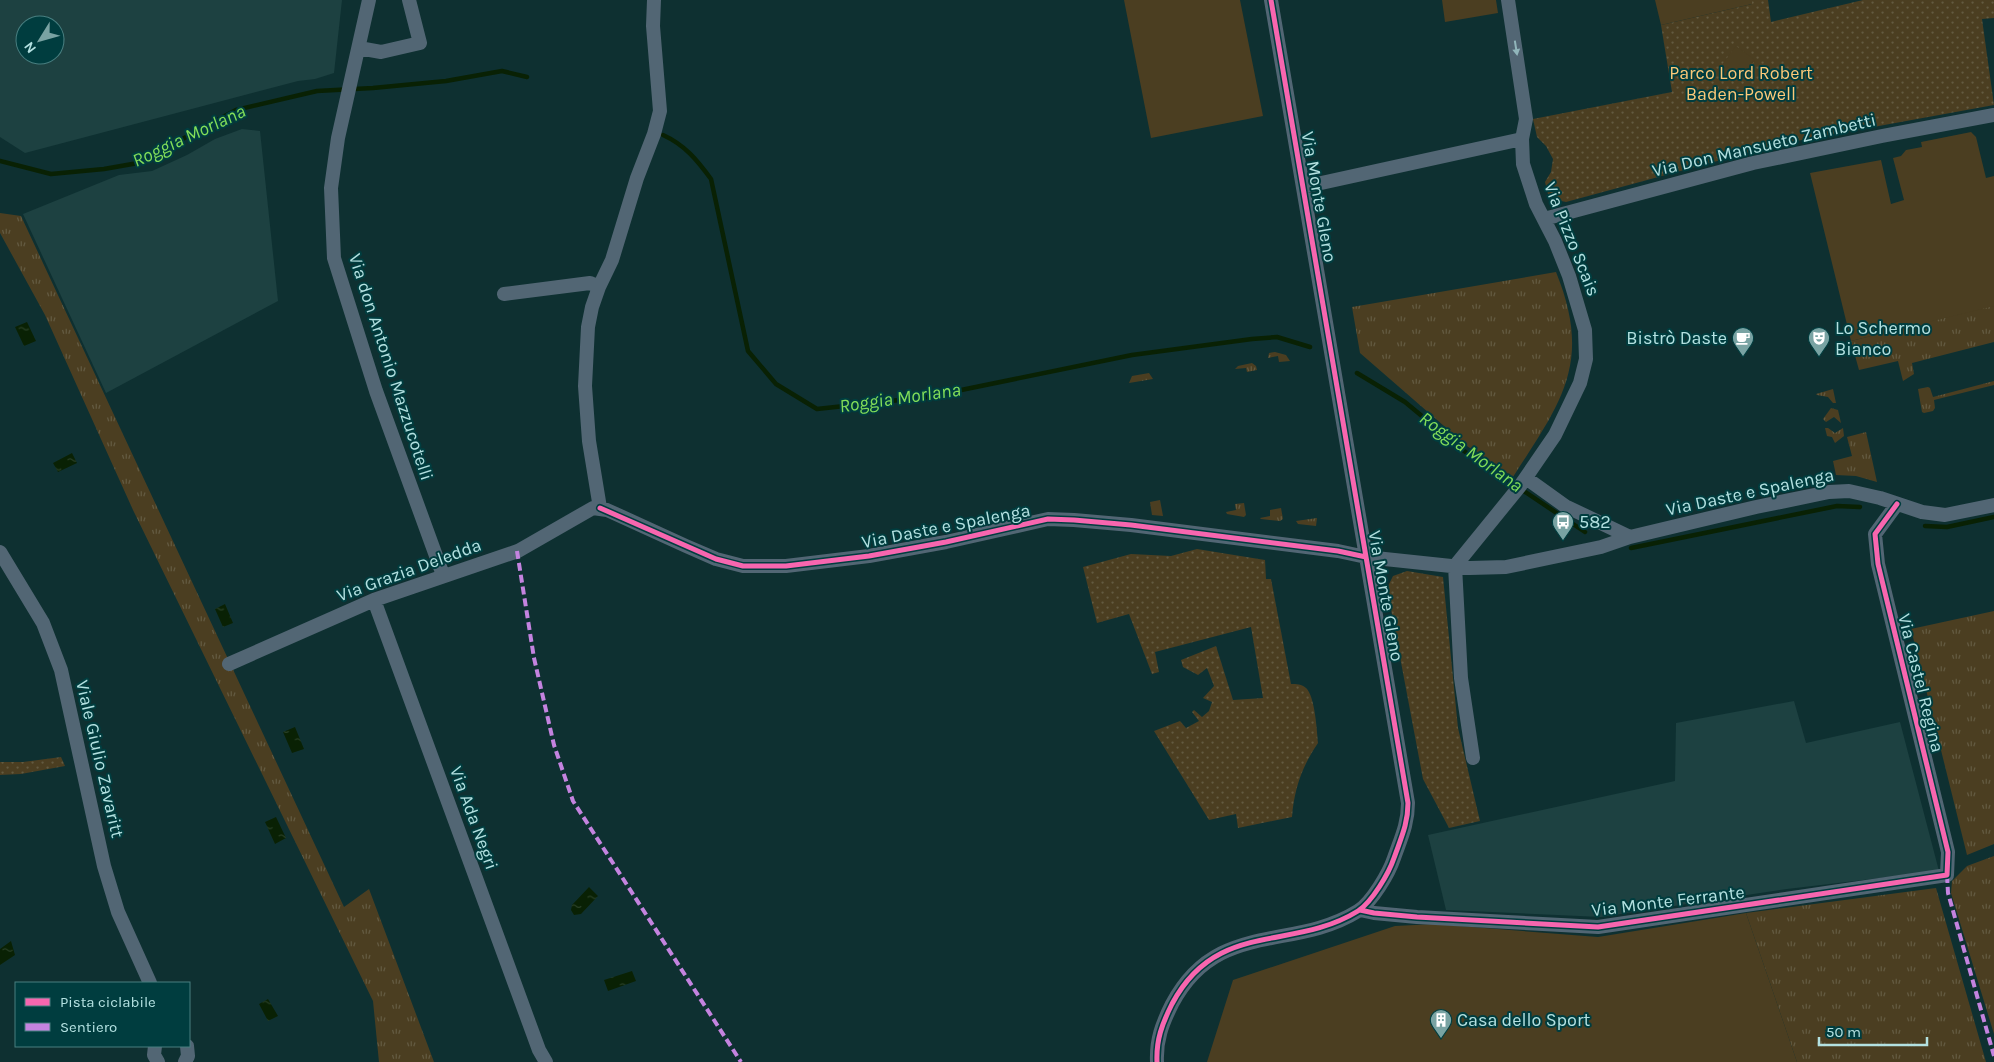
<svg xmlns="http://www.w3.org/2000/svg" width="1994" height="1062" viewBox="0 0 1994 1062" font-family="Karla,sans-serif">
  <style>
    .built { fill: #1d4141; fill-rule: evenodd }
    .grass { fill: url(#grass-tufts) }
    .park { fill: url(#park-dots) }
    .garden { fill: #4b3e21 }
    .water { fill: url(#water-ripples) }
    .lines { fill: none; stroke-linecap: round; stroke-linejoin: round }
    .stream { stroke: #092104; stroke-width: 4.5 }
    .minor { stroke: #526674; stroke-width: 14 }
    .quiet { stroke: #c483df; stroke-width: 4; stroke-dasharray: 8 4; stroke-linecap: butt }
    .cycleway-casing { stroke: #003d3f; stroke-width: 8 }
    .cycleway { stroke: #f766af; stroke-width: 5 }
    .oneway { fill: #91b6bb }
    .labels { text-anchor: middle; dominant-baseline: central; stroke-width: 4; stroke-linejoin: round; paint-order: stroke }
    .park-label { font-size: 18px; fill: #fcc979; stroke: #003d3f }
    .street-label { font-size: 18px; fill: #b3e1e1; stroke: #003d3f }
    .poi-label { font-size: 18px; fill: #b3e1e1; stroke: #003d3f; text-anchor: start }
    .water-label { font-size: 19px; font-style: italic; fill: #82de59; stroke: #003d3f }
  </style>
  <defs>
    <pattern id="grass-tufts" width="24" height="20" patternUnits="userSpaceOnUse" patternTransform="scale(1.25)"><rect width="24" height="20" fill="#4b3e21"/><path d="M3 7l-1-3M5 7V3M7 7l1-3M15 17l-1-3M17 17v-4M19 17l1-3" fill="none" stroke="#635a41"/></pattern>
    <pattern id="park-dots" width="8" height="8" patternUnits="userSpaceOnUse" patternTransform="scale(1.25)"><rect width="8" height="8" fill="#4b3e21"/><path d="M2 2h.1M6 6h.1" fill="none" stroke="#635a41" stroke-width="1.8" stroke-linecap="round"/></pattern>
    <pattern id="water-ripples" width="26" height="14" patternUnits="userSpaceOnUse" patternTransform="scale(1.25)"><rect width="26" height="14" fill="#092104"/><path d="M2 4q2-2 4 0t4 0M15 11q2-2 4 0t4 0" fill="none" stroke="#2a4128"/></pattern>
  </defs>
  <rect width="100%" height="100%" fill="#0e3031"/>
  <path class="built" d="M 0,0 L 342,0 L 334,73 L 315,79 L 298,81 L 25,153 L 0,137 ZM 25,25 L 55,25 L 55,55 L 25,55 Z
    M 242,129 L 260,131 L 278,301 L 106,393 L 23,214 L 119,175 L 152,171 L 187,155 L 215,139 Z
    M 1794,701 L 1806,743 L 1900,722 L 1939,871 L 1787,889 L 1601,917 L 1446,910 L 1428,835 L 1675,781 L 1676,723 Z"/>
  <path class="grass" d="M 0,213 L 21,216 L 344,907 L 369,889 L 434,1062 L 379,1062 L 373,1001 L 133,510 L 45,315 L 0,233 Z
    M 1556,272 C 1593,363 1561,402 1513,477 L 1467,446 L 1360,353 L 1352,307 Z
    M 1994,305 L 1994,342 L 1912,363 L 1914,374 L 1903,381 L 1898,361 L 1859,370 L 1851,341 Z
    M 1275,352 L 1286,355 L 1290,361 L 1279,362 L 1278,356 L 1268,358 L 1269,353 Z
    M 1252,363 L 1256,366 L 1257,370 L 1247,372 L 1246,368 L 1235,369 L 1238,366 Z
    M 1149,373 L 1153,379 L 1129,383 L 1132,376 Z
    M 1994,381 L 1994,385 L 1934,400 L 1935,408 L 1933,411 L 1924,413 L 1922,412 L 1918,389 L 1928,387 L 1930,388 L 1933,397 Z
    M 1833,389 L 1836,403 L 1833,403 L 1828,397 L 1817,395 L 1816,394 Z
    M 1831,408 L 1838,410 L 1841,423 L 1834,417 L 1826,422 L 1823,419 Z
    M 1825,428 L 1828,428 L 1835,433 L 1843,428 L 1844,436 L 1835,443 L 1832,437 L 1827,436 Z
    M 1866,432 L 1877,482 L 1856,476 L 1836,475 L 1833,461 L 1852,456 L 1847,437 Z
    M 1160,500 L 1163,516 L 1152,515 L 1150,502 Z
    M 1244,503 L 1246,515 L 1244,517 L 1227,514 L 1226,512 L 1236,510 L 1235,504 Z
    M 1281,508 L 1283,519 L 1280,521 L 1261,519 L 1260,518 L 1270,516 L 1270,510 Z
    M 1317,518 L 1316,526 L 1298,524 L 1296,521 Z
    M 1994,611 L 1994,844 L 1967,855 L 1911,629 Z
    M 1994,856 L 1994,1034 L 1951,893 L 1952,881 L 1967,866 Z
    M 1936,888 L 1986,1062 L 1797,1062 L 1746,913 Z"/>
  <path class="park" d="M 1752,0 L 1768,0 L 1771,22 L 1863,0 L 1994,0 L 1994,18 L 1982,19 L 1994,105 L 1780,144 L 1566,202 L 1549,198 L 1545,182 L 1551,172 L 1553,159 L 1546,146 L 1537,137 L 1533,119 L 1672,92 L 1661,25 L 1752,4 Z
    M 1197,549 L 1265,560 L 1266,579 L 1271,579 L 1291,684 C 1296,684 1302,684 1306,688 C 1315,696 1317,731 1318,743 C 1302,766 1294,790 1292,817 L 1238,828 L 1236,814 L 1209,820 L 1154,731 L 1180,721 L 1186,728 L 1199,721 L 1192,712 L 1194,710 L 1202,717 L 1209,711 L 1212,702 L 1203,698 L 1214,686 L 1207,668 L 1198,675 L 1183,667 L 1181,660 L 1216,646 L 1233,700 L 1263,698 L 1251,627 L 1155,652 L 1159,672 L 1152,674 L 1129,614 L 1097,623 L 1083,567 L 1131,554 L 1171,556 Z
    M 1407,571 L 1443,577 L 1458,728 L 1480,821 L 1449,828 L 1423,779 L 1387,588 L 1393,576 Z
    M 61,757 L 65,766 L 21,774 L 0,775 L 0,762 L 23,762 Z"/>
  <path class="garden" d="M 1124,0 L 1240,0 L 1263,116 L 1151,138 Z
    M 1442,0 L 1496,0 L 1498,13 L 1445,22 Z
    M 1655,0 L 1752,0 L 1752,4 L 1661,25 Z
    M 1736,46 L 1755,60 L 1737,84 L 1718,70 Z
    M 1971,132 L 1976,137 L 1986,178 L 1994,176 L 1994,306 L 1851,341 L 1810,173 L 1881,160 L 1891,204 L 1904,200 L 1893,158 L 1901,156 L 1906,150 L 1922,147 L 1921,142 Z
    M 1746,913 L 1797,1062 L 1207,1062 L 1233,980 L 1395,926 L 1434,924 L 1598,937 Z"/>
  <path class="water" d="M 27,322 L 36,341 L 24,346 L 15,327 Z
    M 72,453 L 77,463 L 58,472 L 53,463 Z
    M 225,604 L 233,623 L 223,627 L 215,609 Z
    M 295,727 L 304,749 L 292,753 L 283,732 Z
    M 276,817 L 286,838 L 275,844 L 265,822 Z
    M 589,887 L 598,896 L 581,914 L 574,915 L 571,910 L 572,905 Z
    M 11,941 L 15,955 L 0,965 L 0,949 Z
    M 632,971 L 636,981 L 608,991 L 604,980 Z
    M 268,999 L 278,1016 L 268,1021 L 259,1004 Z"/>
  <g class="lines">
    <path class="stream" d="M 663,135 C 685,145 697,160 711,179 L 748,351 L 776,384 L 817,409 L 927,397 L 1132,355 L 1252,339 L 1277,337 L 1310,347
      M 0,161 L 51,174 L 104,169 L 138,163 L 236,110 L 317,91 L 373,88 L 446,81 L 502,71 L 527,77
      M 1357,373 L 1405,402 L 1464,451 L 1585,532
      M 1925,526 L 1947,527 L 1994,517
      M 1631,548 L 1837,506 L 1860,507"/>
    <path class="minor" d="M 369,0 L 338,138 L 331,188 L 334,258 L 376,391 L 443,575
      M 359,48 L 381,52 L 420,43 L 409,0
      M 1303,187 L 1522,139
      M 1544,219 L 1753,163 L 1882,136 L 1994,115
      M 504,294 L 590,283 L 599,287
      M 1526,478 L 1565,506 L 1630,537
      M 600,508 L 589,441 L 585,386 L 588,327 L 592,307 L 599,287 L 612,260 L 637,178 L 654,134 L 660,111 L 653,26 L 654,0
      M 0,552 L 43,623 L 61,670 L 104,866 L 118,912 L 150,983
      M 374,600 L 539,1050 L 546,1062
      M 229,664 L 374,600 L 518,551 L 593,508 L 607,510 L 686,546 L 716,559 L 743,566 L 786,566 L 869,556 L 946,542 L 1048,519 L 1074,520 L 1131,525 L 1338,551 L 1366,557 L 1470,568 L 1506,567 L 1601,547 L 1630,537 L 1756,507 L 1829,492 L 1849,491 L 1880,498 L 1922,512 L 1945,515 L 1994,505
      M 1473,758 L 1461,678 L 1455,566 L 1520,486 L 1555,435 L 1580,383 L 1586,359 L 1585,330 L 1569,276 L 1555,241 L 1536,204 L 1523,164 L 1522,139 L 1526,119 L 1508,0
      M 1360,910 L 1374,913 L 1417,917 L 1598,927 L 1947,875 L 1948,852 L 1878,564 L 1875,534 L 1897,504
      M 155,1046 L 154,1055 L 158,1062
      M 185,1062 L 188,1056 L 187,1046
      M 1157,1062 C 1156,1040 1162,1024 1172,1004 C 1217,919 1292,952 1358,911 C 1372,902 1389,873 1394,858 C 1401,838 1408,824 1408,803 L 1271,0"/>
    <path class="quiet" d="M 517,551 L 534,658 L 554,745 L 573,801 L 741,1062
      M 1947,875 L 1948,893 L 1994,1056"/>
    <g class="cycleway-casing">
      <path id="cycleway" d="M 600,508 L 716,559 L 743,566 L 786,566 L 869,556 L 946,542 L 1048,519 L 1074,520 L 1131,525 L 1338,551 L 1366,557
        M 1360,910 L 1374,913 L 1417,917 L 1598,927 L 1947,875 L 1948,852 L 1878,564 L 1875,534 L 1897,504
        M 1157,1062 C 1156,1040 1162,1024 1172,1004 C 1217,919 1292,952 1358,911 C 1372,902 1389,873 1394,858 C 1401,838 1408,824 1408,803 L 1271,0"/>
    </g>
    <use href="#cycleway" class="cycleway"/>
  </g>
  <defs><path id="oneway-solid" d="M-6-.8H1V-3.2L6.5 0L1 3.2V.8H-6Z" transform="scale(1.25)"/></defs>
  <use class="oneway" href="#oneway-solid" transform="translate(1516 48) rotate(81)"/>
  <defs>
    <g id="cafe-pin" transform="scale(1.125)"><path d="M0 17L-7.5 6A9.5 9.5 0 1 1 7.5 6Z" fill="#79a3a3" stroke="#003d3f"/><path d="M-5.5-4.5H6V0H3Q3 3.5 0 3.5H-2.5Q-5.5 3.5-5.5 0ZM3-3.2v2h1.7v-2ZM-6 4.5H4V6H-6Z" fill="#fff"/></g>
    <g id="theatre-pin" transform="scale(1.125)"><path d="M0 17L-7.5 6A9.5 9.5 0 1 1 7.5 6Z" fill="#79a3a3" stroke="#003d3f"/><path d="M-5-5.5Q0-4 5-5.5V0Q5 5 0 6Q-5 5-5 0ZM-3.3-2.5H-1v1.5H-3.3ZM1-2.5H3.3v1.5H1ZM-2.8 1Q0 5.5 2.8 1Z" fill="#fff"/></g>
    <g id="bus-pin" transform="scale(1.125)"><path d="M0 17L-7.5 6A9.5 9.5 0 1 1 7.5 6Z" fill="#79a3a3" stroke="#003d3f"/><path d="M-5-6H5V4H4V6H2V4H-2V6H-4V4H-5ZM-3.5-4V0h7V-4ZM-3.5 1.2v1.5H-2V1.2ZM2 1.2v1.5H3.5V1.2Z" fill="#fff"/></g>
    <g id="building-pin" transform="scale(1.125)"><path d="M0 17L-7.5 6A9.5 9.5 0 1 1 7.5 6Z" fill="#79a3a3" stroke="#003d3f"/><path d="M-4-6H4V6H1V3H-1V6H-4ZM-2.5-4.3h1.7v1.8h-1.7ZM.8-4.3h1.7v1.8H.8ZM-2.5-1h1.7V.8h-1.7ZM.8-1h1.7V.8H.8Z" fill="#fff"/></g>
  </defs>
  <g fill-rule="evenodd">
    <use href="#cafe-pin" x="1743" y="338"/>
    <use href="#theatre-pin" x="1819" y="338"/>
    <use href="#bus-pin" x="1563" y="522"/>
    <use href="#building-pin" x="1441" y="1020"/>
  </g>
  <g class="labels">
    <g class="park-label">
      <text x="1741" y="73">Parco Lord Robert<tspan x="1741" dy="21">Baden-Powell</tspan></text>
    </g>
    <g class="street-label">
      <text transform="translate(1764 145) rotate(-13)">Via Don Mansueto Zambetti</text>
      <text transform="translate(1319 197) rotate(80)">Via Monte Gleno</text>
      <text transform="translate(1572 239) rotate(68)">Via Pizzo Scais</text>
      <text transform="translate(391 367) rotate(72)">Via don Antonio Mazzucotelli</text>
      <text transform="translate(1750 492) rotate(-12)">Via Daste e Spalenga</text>
      <text transform="translate(946 526) rotate(-11)">Via Daste e Spalenga</text>
      <text transform="translate(409 570) rotate(-20)">Via Grazia Deledda</text>
      <text transform="translate(1386 596) rotate(80)">Via Monte Gleno</text>
      <text transform="translate(1921 683) rotate(76)">Via Castel Regina</text>
      <text transform="translate(100 759) rotate(77)">Viale Giulio Zavaritt</text>
      <text transform="translate(474 818) rotate(70)">Via Ada Negri</text>
      <text transform="translate(1668 901) rotate(-7)">Via Monte Ferrante</text>
    </g>
    <g class="poi-label">
      <text x="1835" y="328">Lo Schermo<tspan x="1835" dy="21">Bianco</tspan></text>
      <text x="1727" y="338" text-anchor="end">Bistrò Daste</text>
      <text x="1579" y="522">582</text>
      <text x="1457" y="1020">Casa dello Sport</text>
    </g>
    <g class="water-label">
      <text transform="translate(189 136) rotate(-25)">Roggia Morlana</text>
      <text transform="translate(900 398) rotate(-8)">Roggia Morlana</text>
      <text transform="translate(1471 452) rotate(36)">Roggia Morlana</text>
    </g>
  </g>
  <rect x="15" y="982" width="175" height="65" fill="#003d3f" stroke="#487f80"/>
  <rect x="25" y="998" width="25" height="8" fill="#f766af" stroke="#487f80"/>
  <text x="60" y="1007" font-size="15" fill="#b3e1e1">Pista ciclabile</text>
  <rect x="25" y="1023" width="25" height="8" fill="#c483df" stroke="#487f80"/>
  <text x="60" y="1032" font-size="15" fill="#b3e1e1">Sentiero</text>
  <g transform="translate(40 40) rotate(233)"><circle r="24" fill="#003d3f" stroke="#487f80"/>
  <path d="M0-4L9 19L0 12L-9 19Z" fill="#79a3a3"/>
  <text y="-8" font-size="14" font-weight="bold" text-anchor="middle" fill="#b3e1e1">N</text>
  </g>
  <path d="M1819 1037v8h108v-8" fill="none" stroke="#b3e1e1" stroke-width="2.5"/>
  <text x="1826" y="1037" font-size="15" fill="#b3e1e1" stroke="#003d3f" stroke-width="4" paint-order="stroke">50 m</text>
</svg>
